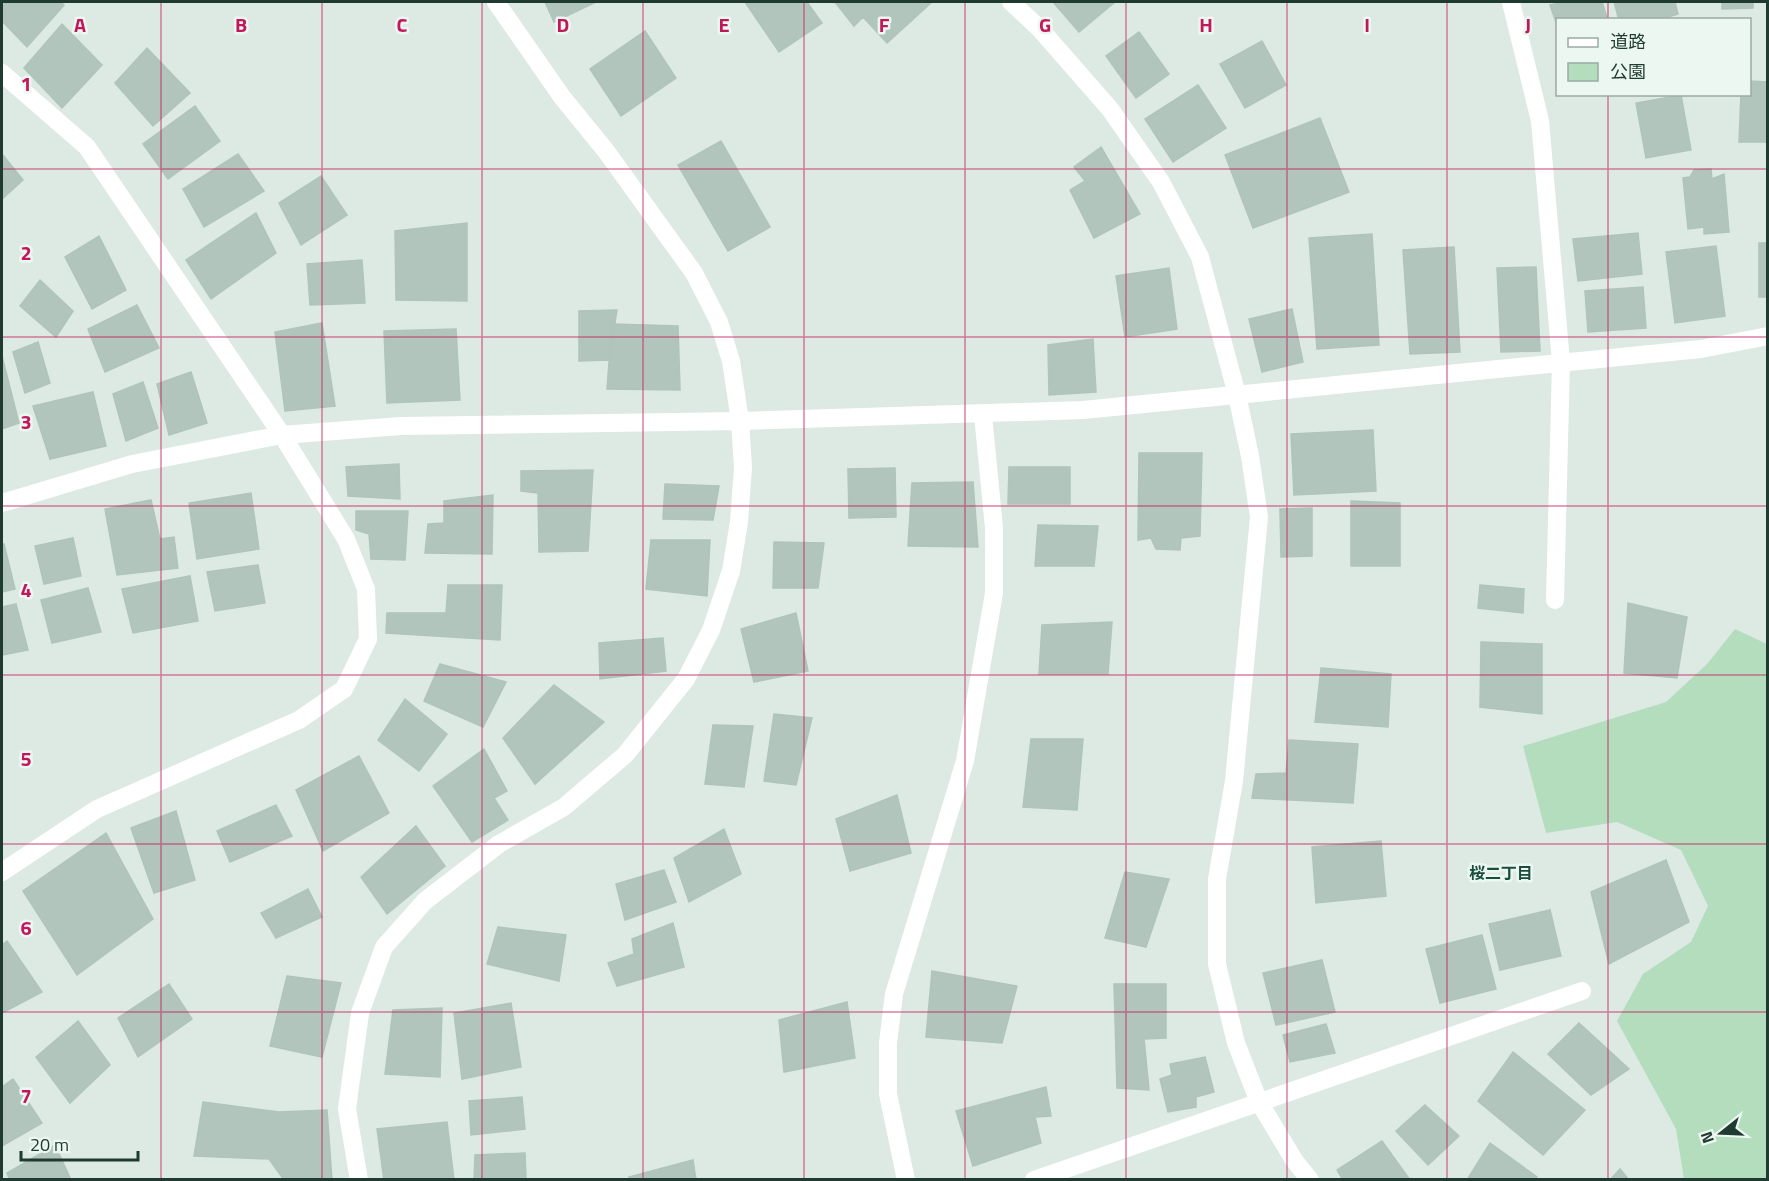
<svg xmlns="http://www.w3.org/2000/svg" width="1769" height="1181" viewBox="0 0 1769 1181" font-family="'Titillium Web','Noto Sans JP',sans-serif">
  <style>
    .green { fill: #b4ddbd }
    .building { fill: #b2c5bc; stroke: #afc4ba; stroke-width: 1.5 }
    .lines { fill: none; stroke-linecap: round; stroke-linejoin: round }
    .minor { stroke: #fff; stroke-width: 18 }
    .tertiary { stroke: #fff; stroke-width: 18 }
    .grid { fill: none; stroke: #c2185b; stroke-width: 1.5; stroke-opacity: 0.55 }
    .labels { text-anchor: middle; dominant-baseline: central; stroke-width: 5; stroke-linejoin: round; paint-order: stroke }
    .neighbourhood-label { font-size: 16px; font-weight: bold; fill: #194d3e; stroke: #edf7f2 }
    .grid-label { font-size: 20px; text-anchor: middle; font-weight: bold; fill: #c2185b; stroke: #edf7f2; stroke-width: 5; stroke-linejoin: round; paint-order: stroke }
  </style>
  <rect width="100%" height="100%" fill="#ddeae4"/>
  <path class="green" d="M 1735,629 L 1767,644 L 1767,1179 L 1684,1179 L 1676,1129 L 1617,1021 L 1643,974 L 1691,942 L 1708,906 L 1681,850 L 1617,822 L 1546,833 L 1523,746 L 1666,702 L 1708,663 Z"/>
  <path class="building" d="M 2,2 L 60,2 L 64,5 L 27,47 L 2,21 Z
    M 545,2 L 596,2 L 554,22 Z
    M 745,2 L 807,2 L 822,23 L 779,52 Z
    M 835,2 L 932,2 L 887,43 L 863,17 L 854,26 Z
    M 1053,2 L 1115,2 L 1079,32 Z
    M 1563,2 L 1602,2 L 1608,20 L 1558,20 L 1558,28 L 1550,5 Z
    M 1614,2 L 1675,2 L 1678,14 L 1659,20 L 1619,20 Z
    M 1722,2 L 1753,2 L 1753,8 L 1722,9 Z
    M 62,24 L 102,65 L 62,108 L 24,68 Z
    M 645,31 L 676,78 L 621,116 L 590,69 Z
    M 1139,32 L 1169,74 L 1136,98 L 1106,56 Z
    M 1262,41 L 1286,85 L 1245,108 L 1220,64 Z
    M 147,48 L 190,93 L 153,126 L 115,83 Z
    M 1750,81 L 1768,82 L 1768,142 L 1739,142 L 1741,94 L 1750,94 Z
    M 1198,85 L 1226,128 L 1173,162 L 1145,119 Z
    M 1681,95 L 1691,150 L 1646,158 L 1636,103 Z
    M 195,106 L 220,141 L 168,179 L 143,144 Z
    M 1320,118 L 1349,192 L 1253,228 L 1225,155 Z
    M 721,141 L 770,227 L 728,251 L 678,165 Z
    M 1101,147 L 1140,214 L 1094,238 L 1070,190 L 1085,181 L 1074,167 Z
    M 2,154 L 23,180 L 2,199 Z
    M 238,154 L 264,191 L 204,227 L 183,189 Z
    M 1711,169 L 1712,179 L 1724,174 L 1729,232 L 1704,234 L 1704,227 L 1688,229 L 1683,178 L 1690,177 L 1694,170 Z
    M 321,176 L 347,215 L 301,245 L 279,203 Z
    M 256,213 L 276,253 L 211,299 L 186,260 Z
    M 467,223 L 467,301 L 396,300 L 395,231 Z
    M 1638,233 L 1642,274 L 1578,281 L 1573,239 Z
    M 1372,234 L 1379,345 L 1317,349 L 1309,238 Z
    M 99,236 L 126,290 L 92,309 L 65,257 Z
    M 1759,243 L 1768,243 L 1768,297 L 1759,297 Z
    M 1716,246 L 1725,316 L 1675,323 L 1666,252 Z
    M 1454,247 L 1460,352 L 1410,354 L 1403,250 Z
    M 362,260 L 365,303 L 310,305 L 307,264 Z
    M 1536,267 L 1540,351 L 1501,352 L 1497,268 Z
    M 1169,268 L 1177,329 L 1125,337 L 1116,276 Z
    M 40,280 L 73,311 L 56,337 L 20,306 Z
    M 1643,287 L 1646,328 L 1588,332 L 1585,291 Z
    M 137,305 L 159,348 L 105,372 L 88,329 Z
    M 1292,309 L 1303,362 L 1262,372 L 1249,319 Z
    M 617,310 L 609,360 L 579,361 L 579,311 Z
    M 322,323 L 335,406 L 285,411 L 275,332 Z
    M 612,324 L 678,326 L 680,390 L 607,389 Z
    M 456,329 L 460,400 L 387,403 L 384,331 Z
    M 1093,339 L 1096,392 L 1049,395 L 1048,345 Z
    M 38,342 L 50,383 L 25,393 L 13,352 Z
    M 2,356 L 19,423 L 2,429 Z
    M 191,372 L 207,423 L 169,435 L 157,384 Z
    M 143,382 L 158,428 L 126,441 L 113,394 Z
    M 93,392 L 106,446 L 50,459 L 33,406 Z
    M 1373,430 L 1376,491 L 1294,495 L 1291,434 Z
    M 1139,453 L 1202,453 L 1200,536 L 1181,538 L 1180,550 L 1156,549 L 1151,538 L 1138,540 Z
    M 399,464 L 400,499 L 348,496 L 346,467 Z
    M 1009,467 L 1070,467 L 1070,504 L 1008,504 Z
    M 895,468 L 896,517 L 849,518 L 848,469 Z
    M 593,470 L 588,551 L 539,552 L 538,493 L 521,491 L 521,471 Z
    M 973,482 L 978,547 L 908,546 L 912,483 Z
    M 665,484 L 719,486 L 713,520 L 663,519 Z
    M 251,493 L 259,549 L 197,559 L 189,503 Z
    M 493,495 L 492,554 L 425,553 L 428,524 L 444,523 L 444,501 Z
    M 151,500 L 160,539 L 174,537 L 178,568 L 117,575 L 105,509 Z
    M 1351,501 L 1400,503 L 1400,566 L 1351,566 Z
    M 1312,508 L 1312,556 L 1281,557 L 1280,509 Z
    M 356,511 L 408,511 L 405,560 L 371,559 L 369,534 L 356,530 Z
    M 1038,525 L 1098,526 L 1094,566 L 1035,566 Z
    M 73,538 L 81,576 L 44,584 L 35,546 Z
    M 651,540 L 710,540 L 707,596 L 646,589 Z
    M 774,542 L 824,543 L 818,588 L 773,588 Z
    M 4,544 L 15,589 L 2,592 L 2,545 Z
    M 258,565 L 265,603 L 215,611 L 207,572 Z
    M 190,576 L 198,621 L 133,633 L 122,589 Z
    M 448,585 L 502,585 L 500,640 L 386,633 L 387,613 L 446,613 Z
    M 1480,585 L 1524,589 L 1523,613 L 1478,608 Z
    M 88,588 L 101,632 L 52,643 L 41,600 Z
    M 1628,603 L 1687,617 L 1677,678 L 1624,673 Z
    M 16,604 L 28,650 L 2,655 L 2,607 Z
    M 796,613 L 808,671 L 754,682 L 741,629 Z
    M 1112,622 L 1108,674 L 1039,674 L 1042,625 Z
    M 663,638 L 666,671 L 600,679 L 599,643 Z
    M 1481,642 L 1542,644 L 1542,714 L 1480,707 Z
    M 440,664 L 506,682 L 483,727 L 424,701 Z
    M 1321,668 L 1391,674 L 1388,727 L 1315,722 Z
    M 554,685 L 604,722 L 535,784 L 503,738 Z
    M 405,699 L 447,734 L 419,771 L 378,740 Z
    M 774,714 L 812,718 L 796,785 L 764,781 Z
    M 713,725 L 753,726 L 744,787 L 705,784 Z
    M 1031,739 L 1083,739 L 1077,810 L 1023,807 Z
    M 1289,740 L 1358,744 L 1353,803 L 1252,798 L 1256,774 L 1286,773 Z
    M 484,749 L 507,791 L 494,798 L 508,820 L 472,842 L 433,786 Z
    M 359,756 L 389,813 L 323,851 L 296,790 Z
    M 897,795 L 911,853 L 850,871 L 836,819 Z
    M 276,805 L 292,836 L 230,862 L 217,831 Z
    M 176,811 L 195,880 L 154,893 L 131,828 Z
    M 416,826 L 445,866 L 387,914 L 361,877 Z
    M 724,829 L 741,874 L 689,902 L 674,858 Z
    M 106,833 L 153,919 L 77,975 L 23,891 Z
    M 1381,841 L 1386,896 L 1316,903 L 1312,847 Z
    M 1666,860 L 1689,922 L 1609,964 L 1591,892 Z
    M 664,870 L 676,902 L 625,920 L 616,884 Z
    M 1125,872 L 1169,879 L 1146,947 L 1105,938 Z
    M 308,889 L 322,917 L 276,938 L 261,913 Z
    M 1550,910 L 1561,956 L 1500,970 L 1489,924 Z
    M 673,923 L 684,967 L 617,986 L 608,963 L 634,954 L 632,939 Z
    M 498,927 L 566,935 L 559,981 L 487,964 Z
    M 1482,935 L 1496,989 L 1440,1003 L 1426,949 Z
    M 7,941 L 42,992 L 2,1013 L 2,945 Z
    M 1322,960 L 1335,1012 L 1276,1025 L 1263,973 Z
    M 932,971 L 1017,986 L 1002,1043 L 926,1037 Z
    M 287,976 L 341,983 L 322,1057 L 270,1046 Z
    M 169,984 L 192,1019 L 138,1057 L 118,1018 Z
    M 1114,984 L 1166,984 L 1166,1038 L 1144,1039 L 1149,1090 L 1117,1088 Z
    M 847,1002 L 855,1058 L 784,1072 L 779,1020 Z
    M 511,1003 L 521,1067 L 462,1079 L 454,1013 Z
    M 442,1008 L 440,1077 L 385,1074 L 393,1010 Z
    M 78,1021 L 110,1065 L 70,1103 L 36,1057 Z
    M 1579,1023 L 1629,1069 L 1591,1095 L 1548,1054 Z
    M 1326,1024 L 1335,1053 L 1290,1062 L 1283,1035 Z
    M 1513,1052 L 1585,1110 L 1543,1155 L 1478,1101 Z
    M 1205,1057 L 1214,1092 L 1196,1097 L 1196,1107 L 1168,1112 L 1160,1079 L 1172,1075 L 1170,1064 Z
    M 13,1079 L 42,1123 L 2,1146 L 2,1087 Z
    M 1046,1087 L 1051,1116 L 1035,1117 L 1041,1143 L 973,1166 L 956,1111 Z
    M 522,1097 L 525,1129 L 471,1135 L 469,1101 Z
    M 203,1102 L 279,1112 L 327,1110 L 332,1180 L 284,1180 L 269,1159 L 194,1156 Z
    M 1425,1105 L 1459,1136 L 1428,1165 L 1396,1131 Z
    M 447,1122 L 454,1180 L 384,1180 L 377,1129 Z
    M 1382,1141 L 1410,1180 L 1343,1180 L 1337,1170 Z
    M 1490,1143 L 1537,1177 L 1535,1180 L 1467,1180 Z
    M 55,1145 L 71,1180 L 10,1180 L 7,1173 Z
    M 525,1153 L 526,1180 L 474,1180 L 475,1155 Z
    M 693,1160 L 696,1180 L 630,1180 L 629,1177 Z
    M 1620,1169 L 1629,1180 L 1610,1180 Z"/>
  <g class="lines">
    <path class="minor" d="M 1011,2 L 1040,29 L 1110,109 L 1161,182 L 1200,257 L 1237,395 L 1250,456 L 1259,517 L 1234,781 L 1217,879 L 1217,964 L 1236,1043 L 1259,1102 L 1294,1160 L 1310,1180
      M 1511,2 L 1540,121 L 1561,362 L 1555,600
      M 2,73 L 87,147 L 282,435 L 346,539 L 366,589 L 368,639 L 344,689 L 299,720 L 97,809 L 2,872
      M 2,503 L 132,464 L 282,435 L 401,426 L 740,421 L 1083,410 L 1701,349 L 1768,336
      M 359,1180 L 347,1109 L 360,1013 L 384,947 L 425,901 L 499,844 L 564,807 L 625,755 L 686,679 L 711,630 L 731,571 L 739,522 L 743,467 L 740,421 L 731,361 L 719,322 L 694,273 L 606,151 L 562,97 L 496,2"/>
    <path class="tertiary" d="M 906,1180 L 888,1094 L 888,1043 L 894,994 L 965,761 L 994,593 L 994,528 L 983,415
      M 1034,1180 L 1582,991"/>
  </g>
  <path class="grid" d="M 161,2 L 161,1180M 322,2 L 322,1180M 482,2 L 482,1180M 643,2 L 643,1180M 804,2 L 804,1180M 965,2 L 965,1180M 1126,2 L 1126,1180M 1287,2 L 1287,1180M 1447,2 L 1447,1180M 1608,2 L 1608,20M 1608,94 L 1608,1180M 2,169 L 1768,169M 2,337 L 1768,337M 2,506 L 1768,506M 2,675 L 1768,675M 2,844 L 1768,844M 2,1012 L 1768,1012"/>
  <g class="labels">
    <g class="neighbourhood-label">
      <text x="1501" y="873">桜二丁目</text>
    </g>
  </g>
  <g class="grid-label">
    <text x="80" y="32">A</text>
    <text x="241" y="32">B</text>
    <text x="402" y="32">C</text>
    <text x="563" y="32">D</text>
    <text x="724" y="32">E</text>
    <text x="884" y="32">F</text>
    <text x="1045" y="32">G</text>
    <text x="1206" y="32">H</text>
    <text x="1367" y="32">I</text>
    <text x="1528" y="32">J</text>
    <text x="26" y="91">1</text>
    <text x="26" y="260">2</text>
    <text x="26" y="429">3</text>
    <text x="26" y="597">4</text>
    <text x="26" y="766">5</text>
    <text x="26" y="935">6</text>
    <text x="26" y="1103">7</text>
  </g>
  <rect width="1769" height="1181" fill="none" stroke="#1e3a31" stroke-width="6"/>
  <rect x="1556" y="18" width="195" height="78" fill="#edf7f2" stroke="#9aaba5" stroke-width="1.5"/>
  <rect x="1568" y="38" width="30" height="9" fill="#ffffff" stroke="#9aaba5" stroke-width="1.5"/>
  <text x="1610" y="48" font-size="18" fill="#1e3a31">道路</text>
  <rect x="1568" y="63" width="30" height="18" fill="#b4ddbd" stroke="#9aaba5" stroke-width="1.5"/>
  <text x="1610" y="78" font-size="18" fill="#1e3a31">公園</text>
  <g transform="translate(1721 1133) rotate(252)" stroke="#edf7f2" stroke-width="4.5" paint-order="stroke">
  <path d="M0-4.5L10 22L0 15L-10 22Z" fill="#1e3a31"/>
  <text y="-9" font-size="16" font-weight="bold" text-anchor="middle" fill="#1e3a31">N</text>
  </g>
  <path d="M21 1151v9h117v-9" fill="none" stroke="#1e3a31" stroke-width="3"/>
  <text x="30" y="1151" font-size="18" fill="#1e3a31" stroke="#edf7f2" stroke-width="4.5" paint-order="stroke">20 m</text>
</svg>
